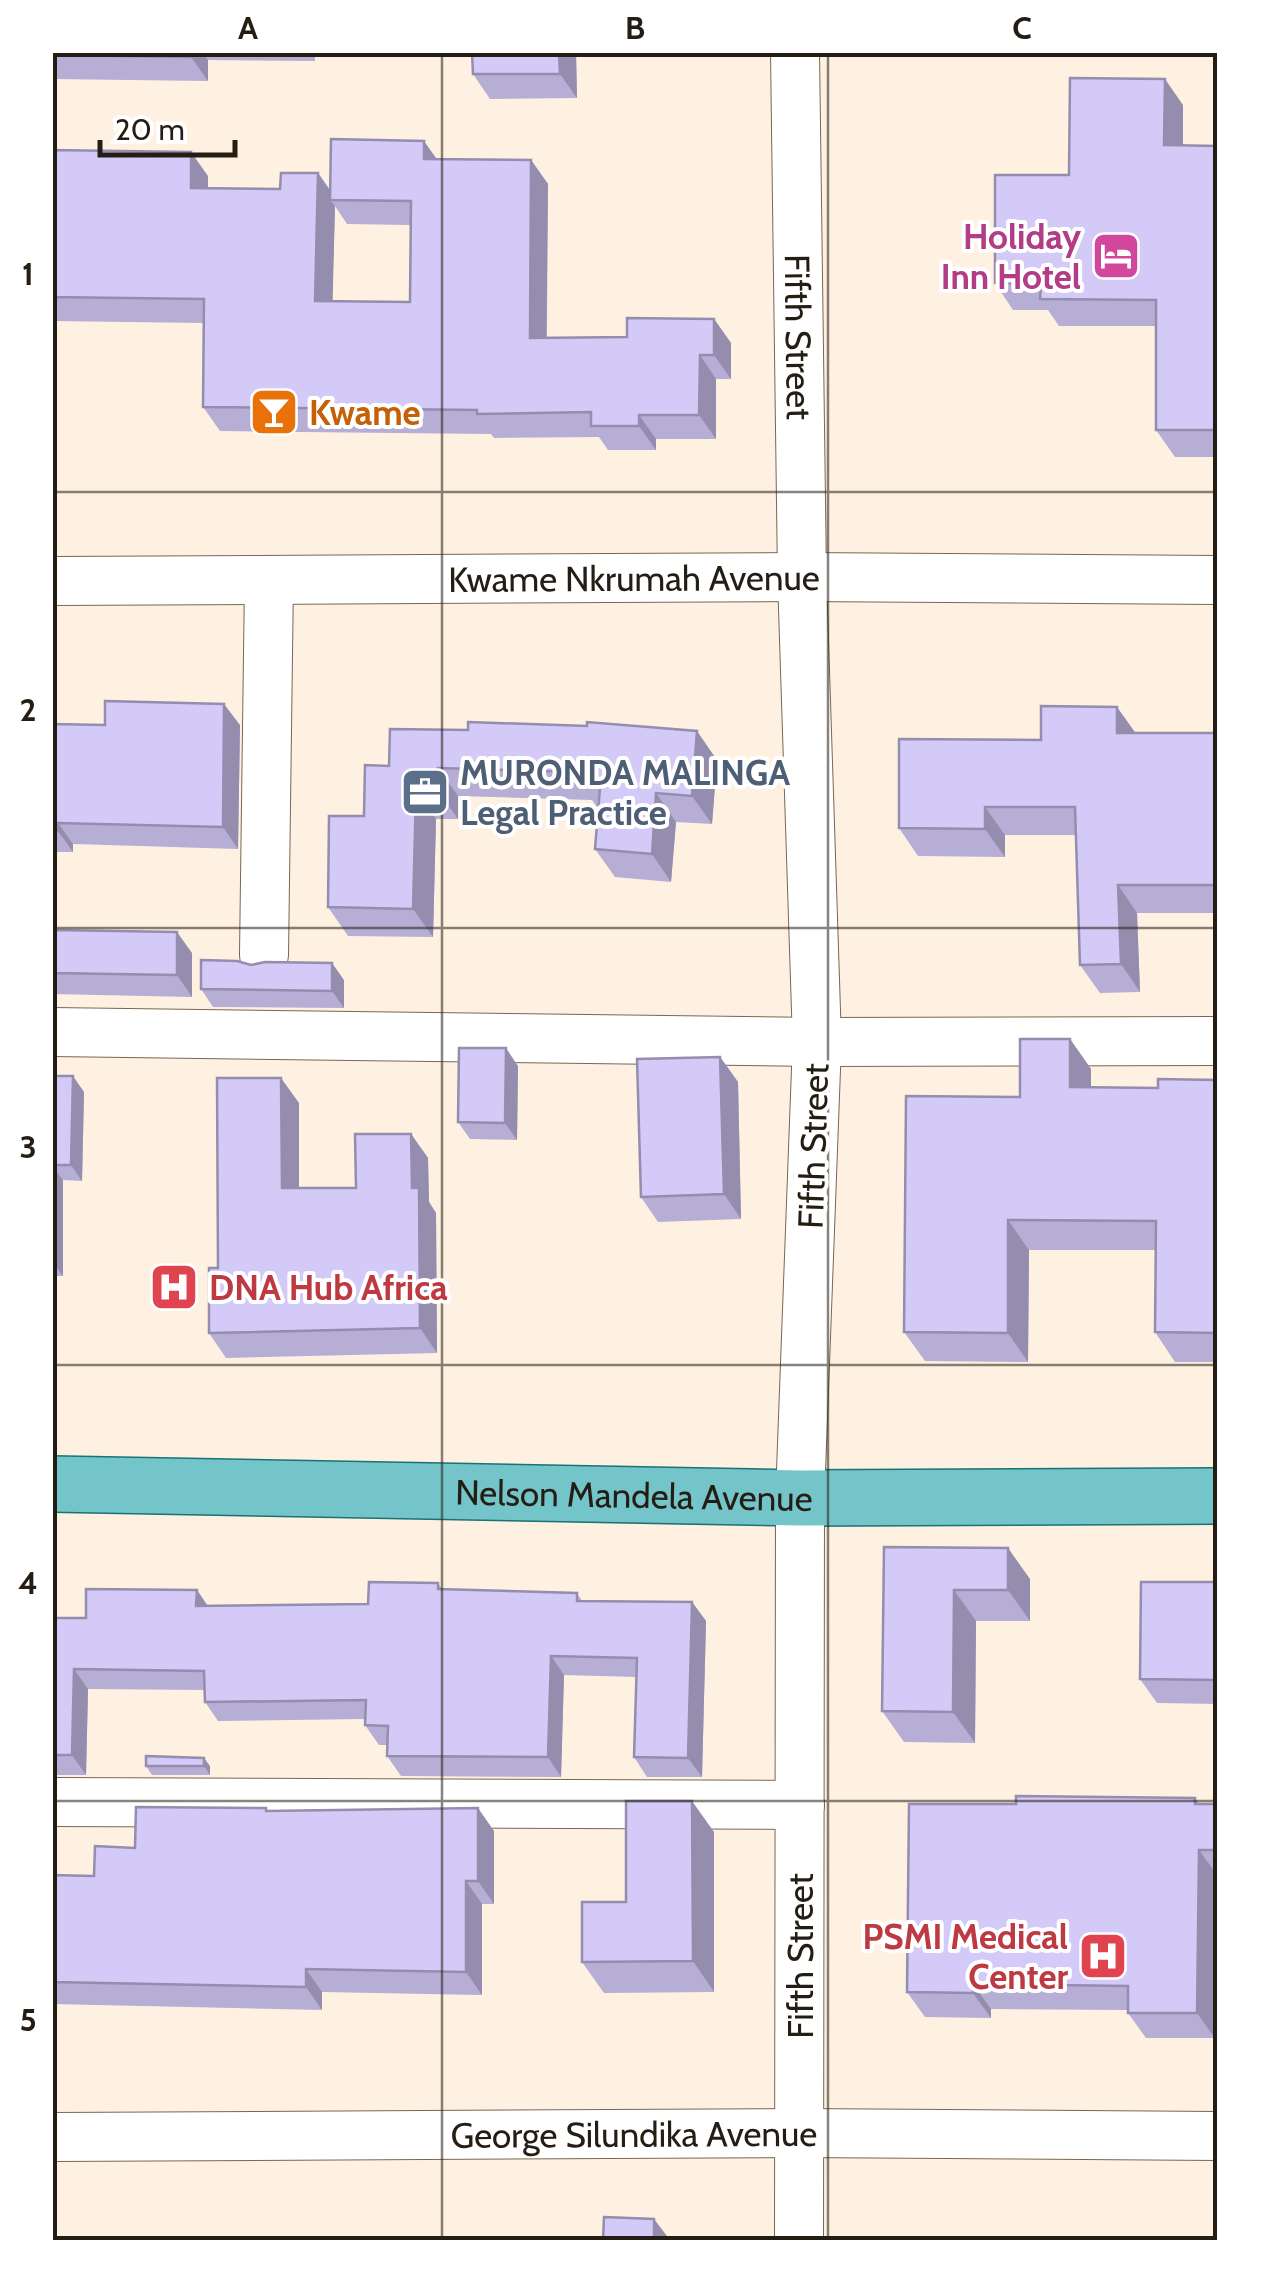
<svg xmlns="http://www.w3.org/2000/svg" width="1270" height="2293" viewBox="0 0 1270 2293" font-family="Cabin,sans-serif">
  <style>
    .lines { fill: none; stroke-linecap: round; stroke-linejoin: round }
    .minor-casing { stroke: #796752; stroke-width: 50 }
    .major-casing { stroke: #1a7274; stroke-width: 58 }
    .minor { stroke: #fff; stroke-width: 48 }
    .major { stroke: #73c5ca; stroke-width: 55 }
    .wall { fill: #b6aed4; fill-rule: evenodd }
    .shaded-wall { fill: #948dad }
    .building { fill: #d4caf7; stroke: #948dad; stroke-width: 2.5 }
    .grid { fill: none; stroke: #241d14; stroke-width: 2.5; stroke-opacity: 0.55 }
    .labels { text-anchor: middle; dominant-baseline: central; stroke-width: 8; stroke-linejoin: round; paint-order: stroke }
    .hotel-label { font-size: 35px; font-weight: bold; fill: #b23c85; stroke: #fff; text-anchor: end }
    .street-label { font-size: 35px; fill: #241d14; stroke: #fff }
    .food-label { font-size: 35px; font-weight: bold; fill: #c56008; stroke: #fff; text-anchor: start }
    .service-label { font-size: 35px; font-weight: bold; fill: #4e5e75; stroke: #fff; text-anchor: start }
    .health-label { font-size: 35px; font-weight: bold; fill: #be3a42; stroke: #fff; text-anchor: start }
    .neatline { fill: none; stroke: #241d14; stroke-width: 4 }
    .grid-label { font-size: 32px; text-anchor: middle; font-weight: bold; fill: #241d14 }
  </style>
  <rect width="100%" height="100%" fill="#fef1e2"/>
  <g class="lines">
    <g class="minor-casing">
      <g id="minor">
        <path id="s1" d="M 795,52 L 802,577 L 817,1042 L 800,1498 L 799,2240"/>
        <path id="s2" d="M 52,581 L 802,577 L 1218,580"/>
        <path d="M 264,955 L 269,580"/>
        <path d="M 52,1032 L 817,1042 L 1218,1041"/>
        <path d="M 52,1802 L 800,1805"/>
        <path id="s3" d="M 52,2137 L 799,2133 L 1218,2136"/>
      </g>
    </g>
    <g class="major-casing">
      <g id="major">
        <path id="s4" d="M 52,1484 L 800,1498 L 1218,1496"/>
      </g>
    </g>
    <use href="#minor" class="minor"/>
    <use href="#major" class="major"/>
  </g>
  <path class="wall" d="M 52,52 L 315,52 L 315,61 L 208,60 L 208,81 L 52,79 Z
    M 576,52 L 577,98 L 490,99 L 473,74 Z
    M 1183,105 L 1183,145 L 1218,146 L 1218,457 L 1175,457 L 1156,430 L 1156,326 L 1059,326 L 1048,310 L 1013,310 L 995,283 L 1069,175 Z
    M 52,150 L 208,176 L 208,188 L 280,189 L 318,173 L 331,191 L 437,159 L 531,160 L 548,184 L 547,338 L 627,337 L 714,319 L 731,343 L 731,379 L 716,379 L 716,439 L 656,439 L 656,450 L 608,450 L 599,437 L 494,438 L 491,434 L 220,431 L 203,407 L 204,323 L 52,321 ZM 335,206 L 347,224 L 411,225 L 410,302 L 332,302 Z
    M 52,724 L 240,725 L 238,849 L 73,844 L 73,852 L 52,852 Z
    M 1135,733 L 1218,733 L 1218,913 L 1137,913 L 1140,992 L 1100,993 L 1080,965 L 1076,835 L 1005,835 L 1005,857 L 918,856 L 899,828 L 1041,740 Z
    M 717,760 L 712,824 L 676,822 L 671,882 L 615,877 L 595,849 L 599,810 L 592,800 L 458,796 L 458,819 L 436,819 L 433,937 L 348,936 L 328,907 L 364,816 L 389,766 Z
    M 52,930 L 192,953 L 192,997 L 52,994 Z
    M 344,980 L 344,1008 L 213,1007 L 201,989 Z
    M 1070,1039 L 1091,1069 L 1091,1087 L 1158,1088 L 1218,1080 L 1218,1362 L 1175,1362 L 1155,1332 L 1156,1250 L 1029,1250 L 1028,1362 L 925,1361 L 904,1332 L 1020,1097 Z
    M 720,1057 L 738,1082 L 741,1219 L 658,1222 L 641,1197 Z
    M 518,1066 L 517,1140 L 470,1139 L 458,1122 Z
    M 52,1076 L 84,1092 L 82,1181 L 63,1180 L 63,1276 L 52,1276 Z
    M 299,1103 L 299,1188 L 356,1188 L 411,1134 L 428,1158 L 429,1202 L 436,1213 L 437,1353 L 226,1358 L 209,1333 L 218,1268 Z
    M 884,1547 L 1030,1579 L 1030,1621 L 976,1621 L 975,1743 L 904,1742 L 882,1711 Z
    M 1218,1582 L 1218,1704 L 1157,1703 L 1140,1679 Z
    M 438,1583 L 442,1589 L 577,1593 L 582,1601 L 692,1602 L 706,1621 L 702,1777 L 647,1777 L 634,1757 L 637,1677 L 564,1675 L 561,1777 L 401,1776 L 387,1756 L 388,1745 L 379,1745 L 365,1725 L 365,1719 L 218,1721 L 205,1702 L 204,1690 L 88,1689 L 86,1775 L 52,1775 L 52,1618 L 86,1618 L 197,1590 L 208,1606 L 368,1604 Z
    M 146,1766 L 210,1766 L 210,1775 L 152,1775 Z
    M 1195,1798 L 1199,1804 L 1218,1804 L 1215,2038 L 1146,2038 L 1128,2013 L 1128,2010 L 991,2009 L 991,2018 L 925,2017 L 907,1992 L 1016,1804 Z
    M 266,1808 L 268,1811 L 494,1831 L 494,1904 L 482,1904 L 482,1995 L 322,1992 L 322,2010 L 52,2004 L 52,1875 L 94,1876 L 135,1848 Z
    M 714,1832 L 714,1992 L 604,1993 L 582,1962 Z"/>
  <path class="shaded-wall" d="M 191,52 L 202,52 L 208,60 L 208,81 L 191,57 Z
    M 559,52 L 576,52 L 577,98 L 560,74 Z
    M 1165,79 L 1183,105 L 1183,172 L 1164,145 Z
    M 424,141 L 441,165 L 424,159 Z
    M 191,152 L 208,176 L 208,212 L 191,188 Z
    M 531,160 L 548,184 L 546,362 L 530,338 Z
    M 318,173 L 335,198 L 330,200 L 335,206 L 332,326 L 315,301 Z
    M 714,319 L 731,343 L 731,379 L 714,355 Z
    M 700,355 L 716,379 L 716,439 L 699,415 Z
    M 639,415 L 656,439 L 656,450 L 639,426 Z
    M 224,704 L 240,725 L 238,849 L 223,827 Z
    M 1117,707 L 1137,735 L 1117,733 Z
    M 697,731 L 717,760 L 712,824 L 692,796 Z
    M 438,768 L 458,796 L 458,819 L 438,791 Z
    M 416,791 L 436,819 L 433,937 L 413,909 Z
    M 656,793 L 676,822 L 671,882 L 652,854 Z
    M 985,807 L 1005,835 L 1005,857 L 985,829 Z
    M 58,823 L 73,844 L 73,852 L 58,831 Z
    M 1118,885 L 1137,913 L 1140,992 L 1121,964 Z
    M 177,932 L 192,953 L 192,997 L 177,975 Z
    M 332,963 L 344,980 L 344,1008 L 332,991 Z
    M 1070,1039 L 1091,1069 L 1091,1117 L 1070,1087 Z
    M 506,1048 L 518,1066 L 517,1140 L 505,1123 Z
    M 720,1057 L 738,1082 L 741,1219 L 724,1194 Z
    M 73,1076 L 84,1092 L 82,1181 L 71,1165 Z
    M 281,1078 L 299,1103 L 299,1213 L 282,1188 Z
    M 411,1134 L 428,1158 L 429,1202 L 436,1213 L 437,1353 L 420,1328 L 412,1188 Z
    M 52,1166 L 63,1180 L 63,1276 L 52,1261 Z
    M 1008,1220 L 1029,1250 L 1028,1362 L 1008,1333 Z
    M 1008,1548 L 1030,1579 L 1030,1621 L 1008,1590 Z
    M 197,1590 L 210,1610 L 196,1606 Z
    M 954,1590 L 976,1621 L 975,1743 L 953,1712 Z
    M 692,1602 L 706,1621 L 702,1777 L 688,1758 Z
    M 551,1656 L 564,1675 L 561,1777 L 548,1757 Z
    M 74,1669 L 88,1689 L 86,1775 L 72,1755 Z
    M 204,1758 L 210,1766 L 210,1775 L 204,1766 Z
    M 692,1801 L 714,1832 L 714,1992 L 693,1961 Z
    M 478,1808 L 494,1831 L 494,1904 L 478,1881 Z
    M 1199,1850 L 1217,1875 L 1215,2038 L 1197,2013 Z
    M 466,1881 L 482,1904 L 482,1995 L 466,1972 Z
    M 306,1969 L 322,1992 L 322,2010 L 306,1987 Z
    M 973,1984 L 991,2009 L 991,2018 L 973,1993 Z
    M 654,2219 L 670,2240 L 654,2240 Z"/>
  <path class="building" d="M 52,52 L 191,52 L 191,57 L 52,55 Z
    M 472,52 L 559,52 L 560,74 L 473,74 Z
    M 1070,78 L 1165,79 L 1164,145 L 1218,146 L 1218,430 L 1156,430 L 1156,300 L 1040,299 L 1041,284 L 995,283 L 995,175 L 1069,175 Z
    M 331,139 L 424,141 L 424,159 L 531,160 L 530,338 L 627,337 L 627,318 L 714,319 L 714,355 L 700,355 L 699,415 L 639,415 L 639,426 L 591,426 L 591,412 L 477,414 L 477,410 L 203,407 L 204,299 L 52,297 L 52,150 L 191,152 L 191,188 L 280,189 L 281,173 L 318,173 L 315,301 L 410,302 L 411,201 L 330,200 Z
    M 105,701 L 224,704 L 223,827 L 58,823 L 58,831 L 52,831 L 52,724 L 105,725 Z
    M 1041,706 L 1117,707 L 1117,733 L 1218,733 L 1218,885 L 1118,885 L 1121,964 L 1080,965 L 1075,807 L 985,807 L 985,829 L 899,828 L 899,739 L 1041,740 Z
    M 468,722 L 587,726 L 587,722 L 697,731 L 692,796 L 656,793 L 652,854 L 595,849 L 600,788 L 582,786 L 583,772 L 438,768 L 438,791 L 416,791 L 413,909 L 328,907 L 329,816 L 364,816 L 365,765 L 389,766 L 390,729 L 468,730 Z
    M 52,930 L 177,932 L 177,975 L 52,973 Z
    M 201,960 L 237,961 L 251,965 L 265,962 L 332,963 L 332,991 L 201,989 Z
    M 1020,1039 L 1070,1039 L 1070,1087 L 1158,1088 L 1158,1079 L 1218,1080 L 1218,1333 L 1155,1332 L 1156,1221 L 1008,1220 L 1008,1333 L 904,1332 L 906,1096 L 1020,1097 Z
    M 459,1048 L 506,1048 L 505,1123 L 458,1122 Z
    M 720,1057 L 724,1194 L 641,1197 L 637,1059 Z
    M 52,1076 L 73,1076 L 71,1165 L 52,1165 Z
    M 217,1078 L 281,1078 L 282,1188 L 356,1188 L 355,1134 L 411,1134 L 412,1188 L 419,1188 L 420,1328 L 209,1333 L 209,1268 L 218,1268 Z
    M 884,1547 L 1008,1548 L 1008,1590 L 954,1590 L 953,1712 L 882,1711 Z
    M 369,1582 L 438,1583 L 438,1589 L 577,1593 L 577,1601 L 692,1602 L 688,1758 L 634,1757 L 637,1658 L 551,1656 L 548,1757 L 387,1756 L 388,1726 L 365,1725 L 366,1700 L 205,1702 L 204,1671 L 74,1669 L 72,1755 L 52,1755 L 52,1618 L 86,1618 L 86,1589 L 197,1590 L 196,1606 L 368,1604 Z
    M 1141,1582 L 1218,1582 L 1218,1680 L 1140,1679 Z
    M 146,1756 L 204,1758 L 204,1766 L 146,1766 Z
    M 1016,1796 L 1195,1798 L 1195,1804 L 1218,1804 L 1218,1850 L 1199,1850 L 1197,2013 L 1128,2013 L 1128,1986 L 973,1984 L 973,1993 L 907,1992 L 909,1804 L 1016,1804 Z
    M 626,1801 L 692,1801 L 693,1961 L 582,1962 L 582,1902 L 626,1902 Z
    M 136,1807 L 266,1808 L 266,1811 L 478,1808 L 478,1881 L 466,1881 L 466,1972 L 306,1969 L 306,1987 L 52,1982 L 52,1875 L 94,1876 L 95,1846 L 135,1848 Z
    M 604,2217 L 654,2219 L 654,2240 L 603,2240 Z"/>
  <path class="grid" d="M 442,52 L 442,2240M 828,52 L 828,2240M 52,492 L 1218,492M 52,928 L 1218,928M 52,1365 L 1218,1365M 52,1801 L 1218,1801"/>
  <defs>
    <g id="hotel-square" transform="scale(2.5)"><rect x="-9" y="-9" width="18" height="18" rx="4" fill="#d1479c" stroke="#fff"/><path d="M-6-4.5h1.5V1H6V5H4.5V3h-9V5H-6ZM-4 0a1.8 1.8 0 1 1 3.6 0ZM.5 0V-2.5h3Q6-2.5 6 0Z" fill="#fff"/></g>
    <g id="bar-square" transform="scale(2.5)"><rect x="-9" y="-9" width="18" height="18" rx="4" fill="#e8710a" stroke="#fff"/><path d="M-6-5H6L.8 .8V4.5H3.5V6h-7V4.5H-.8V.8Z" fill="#fff"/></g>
    <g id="office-square" transform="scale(2.5)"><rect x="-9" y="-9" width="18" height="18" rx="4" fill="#5c6f8a" stroke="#fff"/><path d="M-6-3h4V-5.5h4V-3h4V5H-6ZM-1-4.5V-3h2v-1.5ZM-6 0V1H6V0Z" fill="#fff"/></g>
    <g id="hospital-square" transform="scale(2.5)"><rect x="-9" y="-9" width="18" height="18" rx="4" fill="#e0444e" stroke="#fff"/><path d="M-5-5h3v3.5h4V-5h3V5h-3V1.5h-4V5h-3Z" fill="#fff"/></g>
  </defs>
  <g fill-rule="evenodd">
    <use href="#hotel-square" x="1116" y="256"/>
    <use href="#bar-square" x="274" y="412"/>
    <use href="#office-square" x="425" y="792"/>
    <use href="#hospital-square" x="174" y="1287"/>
    <use href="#hospital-square" x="1103" y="1956"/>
  </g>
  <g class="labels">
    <g class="hotel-label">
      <text x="1081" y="236">Holiday<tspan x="1081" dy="40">Inn Hotel</tspan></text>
    </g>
    <g class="street-label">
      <text stroke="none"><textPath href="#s1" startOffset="285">Fifth Street</textPath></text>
      <text stroke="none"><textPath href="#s2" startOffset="582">Kwame Nkrumah Avenue</textPath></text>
      <text transform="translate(813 1146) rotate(-88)">Fifth Street</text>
      <text stroke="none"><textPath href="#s4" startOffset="582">Nelson Mandela Avenue</textPath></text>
      <text transform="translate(800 1956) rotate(-90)">Fifth Street</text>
      <text stroke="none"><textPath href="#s3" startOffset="582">George Silundika Avenue</textPath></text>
    </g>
    <g class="food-label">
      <text x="309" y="412">Kwame</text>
    </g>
    <g class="service-label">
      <text x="460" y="772">MURONDA MALINGA<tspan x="460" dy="40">Legal Practice</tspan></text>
    </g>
    <g class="health-label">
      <text x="209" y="1287">DNA Hub Africa</text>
      <text x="1068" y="1936" text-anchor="end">PSMI Medical<tspan x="1068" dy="40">Center</tspan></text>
    </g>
  </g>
  <rect width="1270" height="2293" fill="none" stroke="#ffffff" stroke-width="110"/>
  <path d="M100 140v15h135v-15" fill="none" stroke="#241d14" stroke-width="5"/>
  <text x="115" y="140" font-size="30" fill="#241d14" stroke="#ffffff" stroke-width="8" paint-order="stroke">20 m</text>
  <rect x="55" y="55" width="1160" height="2183" class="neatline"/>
  <g class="grid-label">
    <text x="248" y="39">A</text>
    <text x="635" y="39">B</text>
    <text x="1022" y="39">C</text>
    <text x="28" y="285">1</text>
    <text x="28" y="721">2</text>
    <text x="28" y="1158">3</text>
    <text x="28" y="1594">4</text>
    <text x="28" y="2031">5</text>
  </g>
</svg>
